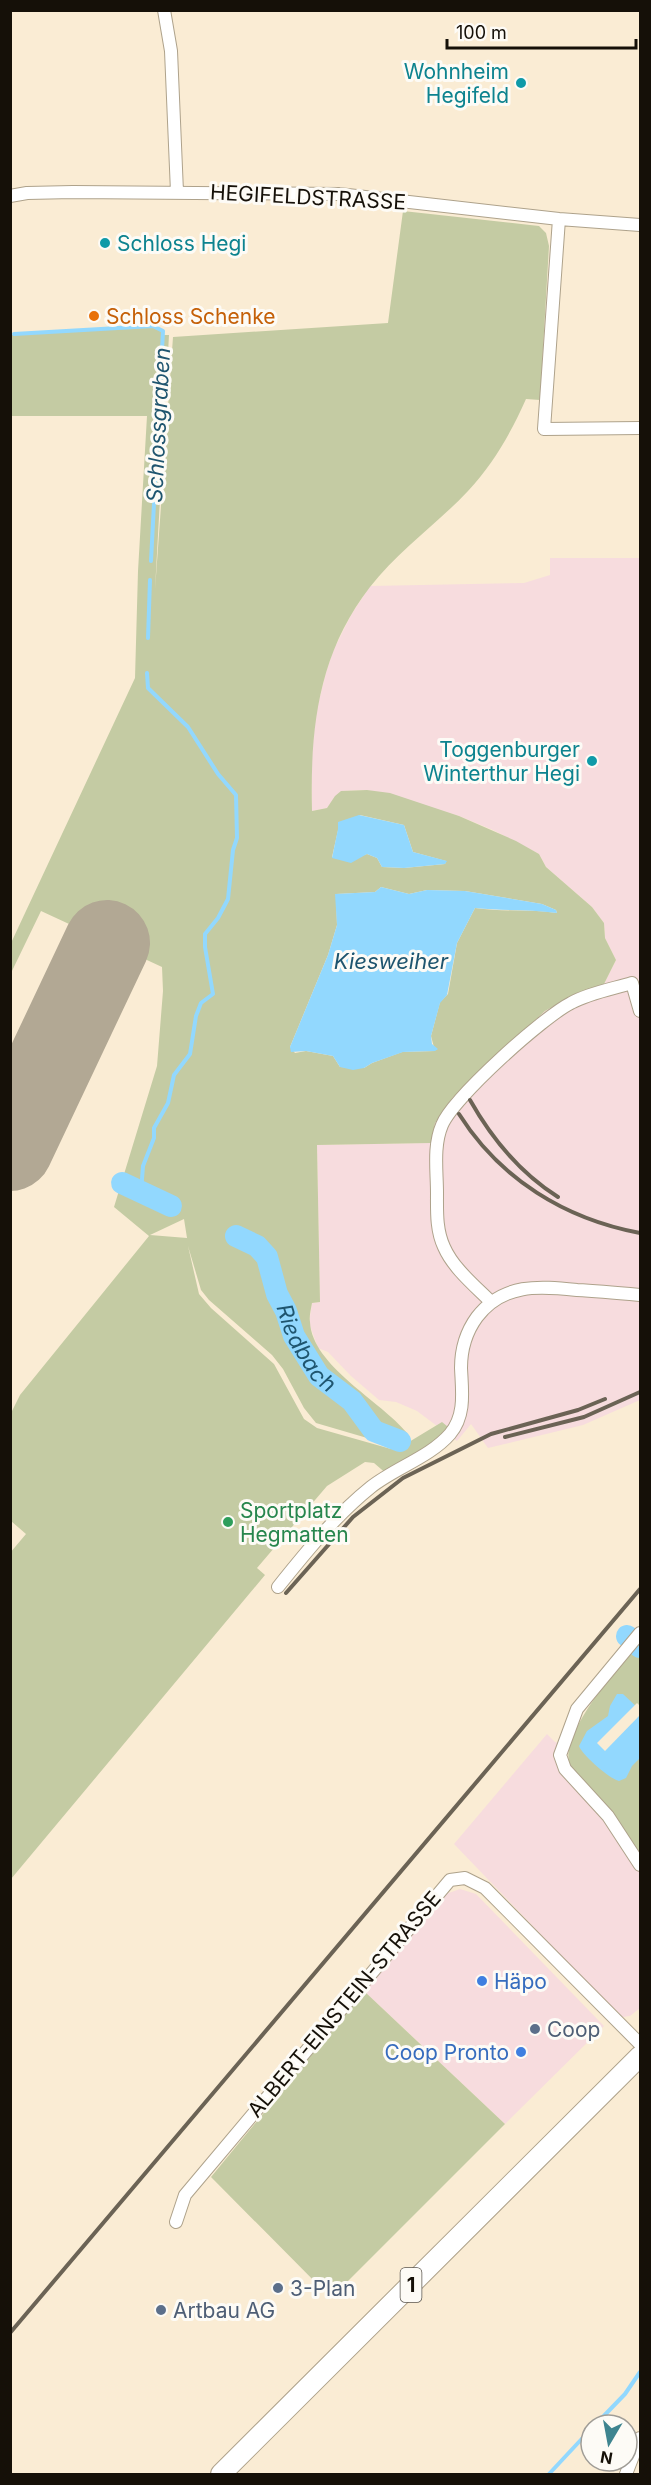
<svg xmlns="http://www.w3.org/2000/svg" width="651" height="2485" viewBox="0 0 651 2485" font-family="Inter,sans-serif">
  <style>
    .industrial { fill: #f7dcde }
    .green { fill: #c4cba3; fill-rule: evenodd }
    .water { fill: #92d8fe }
    .pier { fill: #faecd4 }
    .lines { fill: none; stroke-linecap: round; stroke-linejoin: round }
    .stream { stroke: #92d8fe; stroke-width: 4 }
    .river { stroke: #92d8fe; stroke-width: 22 }
    .runway { stroke: #b2a894; stroke-width: 86 }
    .street-casing { stroke: #aea28b; stroke-width: 14 }
    .primary-casing { stroke: #aea28b; stroke-width: 22 }
    .street { stroke: #fff; stroke-width: 12 }
    .primary { stroke: #fff; stroke-width: 20 }
    .rail { stroke: #6b6355; stroke-width: 4 }
    .culture-dot { fill: #0f9aa8; stroke: #fdfbf6; stroke-width: 2 }
    .food-dot { fill: #e8710a; stroke: #fdfbf6; stroke-width: 2 }
    .leisure-dot { fill: #2e9e5b; stroke: #fdfbf6; stroke-width: 2 }
    .shop-dot { fill: #3f7fe0; stroke: #fdfbf6; stroke-width: 2 }
    .service-dot { fill: #5c6f8a; stroke: #fdfbf6; stroke-width: 2 }
    .labels { text-anchor: middle; dominant-baseline: central; stroke-width: 6; stroke-linejoin: round; paint-order: stroke }
    .shield { fill: #fdfbf6; stroke: #5b564f; stroke-width: 1.5 }
    .shield-label { font-size: 20px; font-weight: bold; fill: #151008 }
    .culture-label { font-size: 21px; fill: #0d838f; stroke: #fdfbf6; text-anchor: end }
    .street-label { font-size: 21px; fill: #151008; stroke: #fdfbf6 }
    .food-label { font-size: 21px; fill: #c56008; stroke: #fdfbf6; text-anchor: start }
    .leisure-label { font-size: 21px; fill: #27864d; stroke: #fdfbf6; text-anchor: start }
    .shop-label { font-size: 21px; fill: #366cbe; stroke: #fdfbf6; text-anchor: start }
    .service-label { font-size: 21px; fill: #4e5e75; stroke: #fdfbf6; text-anchor: start }
    .water-label { font-size: 22px; font-style: italic; fill: #1f556f; stroke: #fdfbf6 }
  </style>
  <rect width="100%" height="100%" fill="#faecd4"/>
  <path class="industrial" d="M 550,558 L 640,558 L 640,1400 L 583,1425 L 488,1448 L 471,1424 L 457,1441 L 417,1411 L 396,1402 L 379,1400 L 351,1376 L 328,1352 L 318,1348 L 309,1323 L 312,1303 L 320,1302 L 317,1145 L 428,1143 L 426,1123 L 545,1011 L 577,993 L 604,984 L 616,960 L 605,938 L 604,923 L 592,907 L 546,867 L 539,854 L 493,830 L 459,816 L 367,790 L 341,791 L 327,808 L 312,811 L 311,765 L 314,721 L 326,672 L 334,649 L 351,615 L 370,586 L 524,583 L 550,575 Z
    M 547,1734 L 555,1742 L 563,1744 L 560,1755 L 640,1865 L 640,2008 L 630,2016 L 623,2017 L 598,1994 L 454,1844 Z
    M 460,1889 L 476,1894 L 604,2026 L 505,2124 L 364,1991 L 443,1895 Z"/>
  <path class="green" d="M 403,211 L 539,226 L 546,233 L 549,246 L 540,400 L 526,399 C 511,433 493,464 468,491 C 437,524 398,551 370,587 C 318,654 310,729 312,811 L 327,808 L 335,796 L 341,791 L 367,790 L 390,793 L 459,816 L 516,841 L 539,854 L 546,867 L 592,907 L 604,923 L 605,938 L 616,960 L 604,984 L 577,993 L 545,1011 L 453,1097 L 435,1123 L 431,1143 L 317,1145 L 320,1302 L 312,1303 C 311,1309 309,1316 310,1322 C 312,1366 381,1401 407,1433 L 405,1439 L 391,1445 L 316,1423 L 304,1408 L 283,1369 L 272,1355 L 209,1300 L 201,1290 L 188,1246 L 199,1294 L 211,1308 L 274,1364 L 304,1419 L 317,1428 L 391,1449 L 399,1448 L 442,1422 L 453,1431 L 388,1475 L 374,1463 L 365,1462 L 327,1486 L 257,1568 L 265,1575 L 11,1879 L 10,1553 L 26,1534 L 11,1521 L 10,1415 L 20,1395 L 149,1236 L 114,1207 L 157,1066 L 163,991 L 162,967 L 41,911 L 11,973 L 11,943 L 135,678 L 138,571 L 147,416 L 11,416 L 11,335 L 153,326 L 163,331 L 163,335 L 169,335 L 155,590 L 173,337 L 388,323 ZM 360,815 L 404,825 L 413,852 L 446,861 L 445,864 L 404,868 L 382,867 L 377,858 L 367,854 L 358,857 L 332,857 L 339,826 ZM 381,887 L 409,894 L 427,890 L 465,891 L 542,904 L 556,910 L 557,913 C 529,909 502,912 475,908 L 457,943 L 448,994 L 440,1002 L 431,1036 L 435,1051 L 402,1052 L 372,1063 L 364,1068 L 340,1067 L 333,1056 L 306,1051 L 295,1053 L 290,1047 L 328,955 L 337,925 L 336,894 L 375,892 ZM 184,1219 L 187,1238 L 150,1235 Z
    M 640,1642 L 640,1856 L 569,1764 C 562,1729 618,1669 640,1642 Z
    M 364,1991 L 505,2124 L 331,2298 L 211,2177 Z"/>
  <path class="water" d="M 359,815 L 404,825 L 413,852 L 447,861 L 445,864 L 404,868 L 382,867 L 377,858 L 367,854 L 351,863 L 332,858 L 338,829 L 338,822 Z
    M 381,887 L 409,894 L 427,890 L 465,891 L 542,904 L 556,910 L 557,913 C 530,909 502,911 475,908 L 457,943 L 447,995 L 440,1003 L 431,1036 L 432,1044 L 438,1049 L 435,1051 L 403,1052 L 372,1063 L 364,1068 L 353,1070 L 340,1067 L 333,1056 L 306,1051 L 291,1052 L 290,1047 L 328,955 L 337,925 L 335,894 L 375,892 Z
    M 617,1694 L 623,1694 L 640,1710 L 640,1758 L 632,1766 L 626,1778 L 619,1781 C 610,1779 582,1755 579,1746 L 587,1731 L 608,1716 L 610,1706 Z"/>
  <path class="pier" d="M 637,1703 L 640,1706 L 640,1715 L 605,1751 L 597,1743 Z"/>
  <g class="lines">
    <path class="stream" d="M 14,334 L 153,326 L 163,331 L 151,561
      M 148,638 L 150,580
      M 141,1192 L 143,1166 L 154,1138 L 154,1128 L 168,1103 L 174,1075 L 190,1054 L 196,1016 L 201,1003 L 213,994 L 205,947 L 205,934 L 218,918 L 228,899 L 233,850 L 237,838 L 236,795 L 218,774 L 188,727 L 148,688 L 147,673
      M 595,2425 L 625,2394 L 640,2372
      M 549,2474 L 591,2429"/>
    <g class="river">
      <path d="M 122,1183 L 171,1206"/>
      <path id="s1" d="M 236,1236 L 257,1246 L 267,1257 L 277,1294 L 286,1311 L 294,1336 L 319,1376 L 352,1401 L 374,1431 L 400,1441"/>
      <path d="M 627,1636 L 640,1647"/>
    </g>
    <path class="runway" d="M 10,1148 L 107,943"/>
    <g class="street-casing">
      <path id="street" d="M 164,10 L 171,51 L 177,192
        M 10,196 L 27,193 L 73,192 L 339,194 L 559,219 L 640,225
        M 559,219 L 544,429 L 640,428
        M 491,1302 C 475,1286 453,1268 444,1247 C 436,1230 437,1211 437,1193 C 437,1171 433,1146 442,1125 C 453,1098 543,1017 571,1003 C 589,993 612,989 632,983 L 640,1011
        M 278,1587 C 306,1552 336,1515 371,1487 C 395,1468 430,1457 450,1434 C 466,1415 462,1391 461,1368 C 461,1349 466,1332 477,1317 C 503,1283 539,1286 577,1290 C 598,1291 619,1293 640,1295
        M 640,1633 L 577,1709 L 560,1755 L 565,1769 L 608,1816 L 640,1865
        M 176,2222 L 185,2195 L 450,1880 L 465,1878 L 485,1888 L 640,2044
        M 626,2474 L 640,2438"/>
    </g>
    <g class="primary-casing">
      <path id="primary" d="M 221,2474 L 640,2056"/>
    </g>
    <use href="#street" class="street"/>
    <use href="#primary" class="primary"/>
    <path class="rail" d="M 470,1100 C 492,1139 520,1173 558,1197
      M 459,1114 C 500,1179 565,1219 640,1233
      M 505,1437 L 584,1417 L 640,1392
      M 286,1593 L 353,1517 L 403,1478 L 491,1434 L 578,1410 L 605,1399
      M 10,2333 L 640,1589"/>
  </g>
  <g class="culture-dot">
    <circle cx="521" cy="83" r="6"/>
    <circle cx="105" cy="243" r="6"/>
    <circle cx="592" cy="761" r="6"/>
  </g>
  <circle class="food-dot" cx="94" cy="316" r="6"/>
  <circle class="leisure-dot" cx="228" cy="1522" r="6"/>
  <g class="shop-dot">
    <circle cx="482" cy="1981" r="6"/>
    <circle cx="521" cy="2052" r="6"/>
  </g>
  <g class="service-dot">
    <circle cx="535" cy="2029" r="6"/>
    <circle cx="278" cy="2288" r="6"/>
    <circle cx="161" cy="2310" r="6"/>
  </g>
  <g class="labels">
    <rect class="shield" x="400.5" y="2268" width="21" height="34" rx="4.5"/>
    <g class="shield-label">
      <text x="411" y="2285">1</text>
    </g>
    <g class="culture-label">
      <text x="509" y="71">Wohnheim<tspan x="509" dy="24">Hegifeld</tspan></text>
      <text x="117" y="243" text-anchor="start">Schloss Hegi</text>
      <text x="580" y="749">Toggenburger<tspan x="580" dy="24">Winterthur Hegi</tspan></text>
    </g>
    <g class="street-label">
      <text transform="translate(308 197) rotate(3)">HEGIFELDSTRASSE</text>
      <text transform="translate(344 2004) rotate(-50)">ALBERT-EINSTEIN-STRASSE</text>
    </g>
    <g class="food-label">
      <text x="106" y="316">Schloss Schenke</text>
    </g>
    <g class="leisure-label">
      <text x="240" y="1510">Sportplatz<tspan x="240" dy="24">Hegmatten</tspan></text>
    </g>
    <g class="shop-label">
      <text x="494" y="1981">Häpo</text>
      <text x="509" y="2052" text-anchor="end">Coop Pronto</text>
    </g>
    <g class="service-label">
      <text x="547" y="2029">Coop</text>
      <text x="290" y="2288">3-Plan</text>
      <text x="173" y="2310">Artbau AG</text>
    </g>
    <g class="water-label">
      <text transform="translate(158 425) rotate(-87)">Schlossgraben</text>
      <text x="391" y="961">Kiesweiher</text>
      <text stroke="none"><textPath href="#s1" startOffset="138">Riedbach</textPath></text>
    </g>
  </g>
  <rect width="651" height="2485" fill="none" stroke="#151008" stroke-width="24"/>
  <g transform="translate(609 2443) rotate(190)"><circle r="28" fill="#fdfbf6" stroke="#a09d97" stroke-width="1.5"/>
  <path d="M0-4.5L10 22L0 15L-10 22Z" fill="#3e848f"/>
  <text y="-9" font-size="16" font-weight="bold" text-anchor="middle" fill="#151008">N</text>
  </g>
  <path d="M447 39v9h189v-9" fill="none" stroke="#151008" stroke-width="3"/>
  <text x="456" y="39" font-size="18" fill="#151008" stroke="#fdfbf6" stroke-width="4.5" paint-order="stroke">100 m</text>
</svg>
